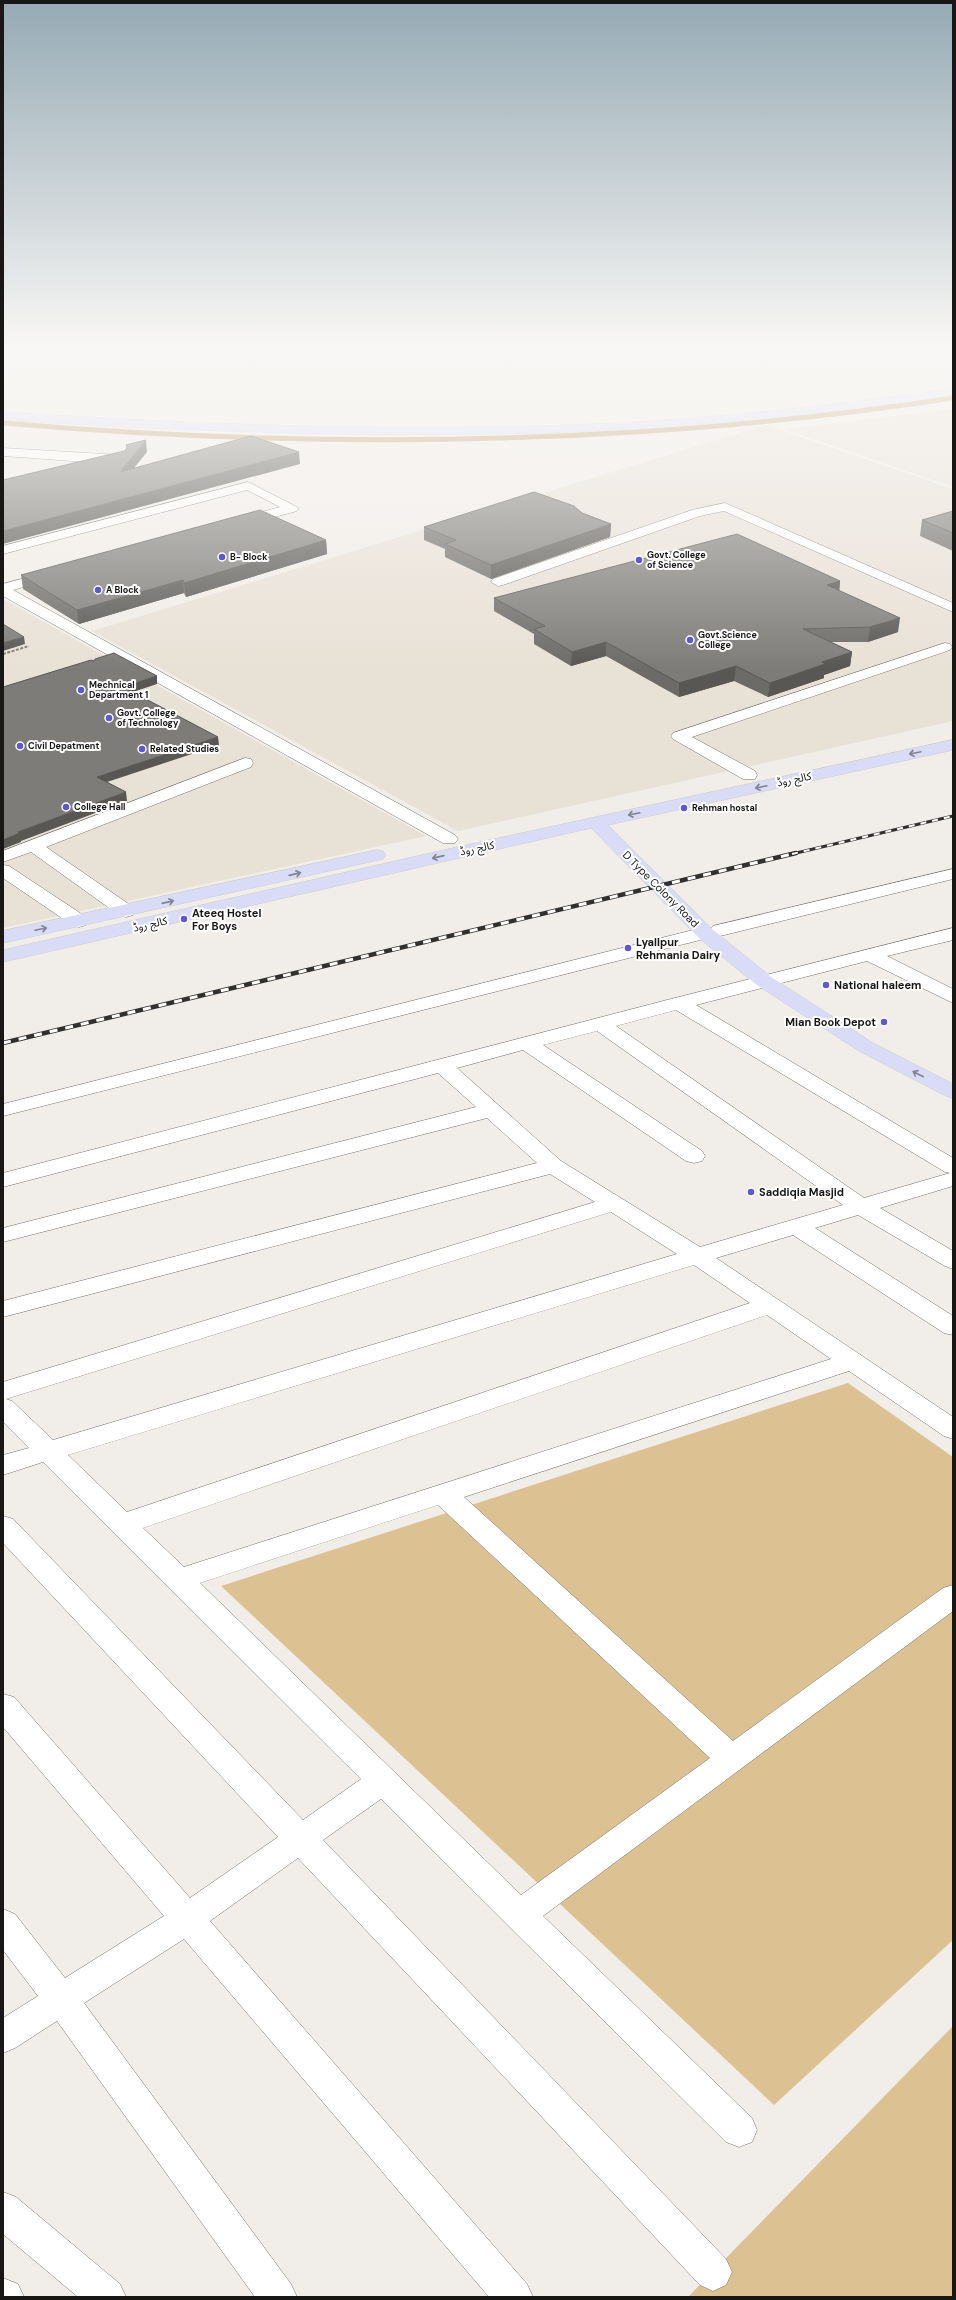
<svg xmlns="http://www.w3.org/2000/svg" width="956" height="2300" viewBox="0 0 956 2300" font-family="'DM Sans','Noto Sans Arabic',sans-serif">
  <style>
    .built { fill: #e8e1d6 }
    .green { fill: #dcc192 }
    .lines { fill: none; stroke-linecap: round; stroke-linejoin: round }
    .stream { stroke: #b99b66; stroke-width: 5 }
    .minor-casing { stroke: #75726e; stroke-width: 1 }
    .major-casing { stroke: #ccc; stroke-width: 1 }
    .path { stroke: #7e7c79; stroke-width: 2; stroke-dasharray: 3 1.5; stroke-linecap: butt }
    .minor { fill: #fff; fill-rule: evenodd }
    .major { fill: #dadcf7; fill-rule: evenodd }
    .rail-far1-casing { stroke: #31302e; stroke-width: 3 }
    .rail-casing { stroke: #31302e; stroke-width: 4.5 }
    .rail-far1 { stroke: #fff; stroke-width: 2; stroke-dasharray: 6; stroke-linecap: butt }
    .rail { stroke: #fff; stroke-width: 3; stroke-dasharray: 8; stroke-linecap: butt }
    .wall { fill: #6c6b67 }
    .shaded-wall { fill: #585754 }
    .building { fill: #7e7c78; stroke: #585754 }
    .oneway { stroke: #838392 }
    .poi-dot { fill: #5e57d0; stroke: #fff; stroke-width: 1.5 }
    .labels { text-anchor: middle; dominant-baseline: central; stroke-width: 4; stroke-linejoin: round; paint-order: stroke }
    .far-poi-label { font-size: 9px; font-weight: bold; fill: #181716; stroke: #fff; text-anchor: start }
    .street-label { font-size: 11px; fill: #181716; stroke: #fff }
    .poi-label { font-size: 11px; font-weight: bold; fill: #181716; stroke: #fff; text-anchor: start }
  </style>
  <rect width="100%" height="100%" fill="#f1eee9"/>
  <path class="built" d="M 953,409 L 953,487 L 784,429 Z
    M 766,425 L 953,489 L 953,721 L 458,831 L 92,631 Z
    M 3,599 L 426,836 L 3,928 Z"/>
  <path class="green" d="M 848,1383 L 953,1457 L 953,1940 L 774,2105 L 221,1586 Z
    M 953,2026 L 953,2297 L 688,2297 Z"/>
  <g class="lines">
    <path class="stream" d="M 3,423 C 319,450 639,446 953,398"/>
    <g class="minor-casing">
      <path id="minor" d="M 3,448 L 121,455 L 127,459 L 125,462 L 115,464 L 3,456 Z
        M 248,482 L 299,508 L 297,511 L 241,526 L 236,525 L 234,522 L 236,519 L 280,507 L 247,490 L 3,554 L 3,546 Z
        M 725,503 L 953,603 L 953,612 L 724,511 L 700,516 L 503,585 L 498,586 L 491,582 L 493,579 L 692,510 Z
        M 52,571 L 59,575 L 57,578 L 13,590 L 455,835 L 458,839 L 455,843 L 443,843 L 3,596 L 3,584 Z
        M 945,643 L 950,644 L 952,647 L 950,650 L 692,737 L 755,771 L 757,775 L 755,779 L 743,779 L 673,739 L 671,736 L 673,733 Z
        M 245,758 L 251,759 L 253,763 L 251,767 L 46,847 L 133,907 L 135,911 L 133,915 L 126,917 L 119,915 L 31,852 L 3,862 L 3,851 Z
        M 3,865 L 9,866 L 86,917 L 88,921 L 86,925 L 79,927 L 72,925 L 3,878 Z
        M 953,869 L 953,879 L 720,936 L 714,934 L 712,937 L 3,1116 L 3,1104 L 705,927 L 711,929 L 713,926 Z
        M 953,928 L 953,940 L 887,956 L 953,989 L 953,1003 L 867,961 L 696,1005 L 953,1158 L 953,1186 L 880,1208 L 953,1251 L 953,1269 L 945,1266 L 858,1215 L 815,1228 L 953,1316 L 953,1335 L 944,1333 L 793,1235 L 716,1258 L 953,1417 L 953,1439 L 944,1436 L 849,1371 L 464,1497 L 733,1741 L 943,1588 L 953,1585 L 953,1611 L 543,1916 L 752,2118 L 757,2130 L 752,2142 L 739,2147 L 726,2142 L 381,1799 L 323,1840 L 726,2259 L 732,2272 L 726,2285 L 713,2291 L 700,2285 L 298,1858 L 210,1921 L 527,2284 L 533,2297 L 489,2297 L 184,1939 L 84,2003 L 291,2284 L 297,2297 L 255,2297 L 57,2021 L 15,2048 L 3,2053 L 3,2018 L 38,1996 L 3,1950 L 3,1909 L 15,1914 L 65,1978 L 164,1916 L 3,1727 L 3,1694 L 14,1697 L 190,1898 L 278,1837 L 3,1543 L 3,1516 L 13,1519 L 303,1820 L 361,1779 L 43,1462 L 3,1475 L 3,1455 L 29,1448 L 3,1422 L 3,1382 L 595,1202 L 550,1174 L 3,1317 L 3,1301 L 537,1163 L 487,1118 L 3,1242 L 3,1228 L 476,1107 L 438,1073 L 3,1187 L 3,1173 L 671,999 ZM 676,1010 L 945,1172 L 950,1173 L 864,1198 L 616,1026 ZM 597,1031 L 843,1205 L 700,1247 L 561,1161 L 457,1068 L 523,1050 L 686,1161 L 694,1163 L 702,1161 L 705,1156 L 702,1151 L 543,1045 ZM 611,1212 L 677,1254 L 53,1440 L 12,1401 L 6,1399 ZM 694,1265 L 750,1303 L 127,1512 L 68,1455 ZM 767,1315 L 831,1359 L 184,1567 L 143,1528 ZM 438,1505 L 710,1758 L 521,1895 L 200,1583 Z
        M 3,2192 L 16,2197 L 120,2284 L 126,2297 L 78,2297 L 3,2234 Z
        M 3,2278 L 18,2284 L 24,2297 L 3,2297 Z"/>
    </g>
    <g class="major-casing">
      <path id="major" d="M 953,389 L 953,395 C 834,412 716,426 596,431 C 398,439 201,432 3,420 L 3,412 C 201,425 398,432 596,424 C 716,419 834,405 953,389 Z
        M 953,740 L 953,750 L 608,825 L 712,929 L 771,977 L 873,1043 L 953,1084 L 953,1098 L 946,1096 L 859,1051 L 757,985 L 698,937 L 591,828 L 3,962 L 3,950 L 462,846 Z
        M 377,850 L 383,851 L 386,855 L 383,859 L 3,943 L 3,931 Z"/>
    </g>
    <path class="path" d="M 3,654 L 29,646"/>
    <use href="#minor" class="minor"/>
    <use href="#major" class="major"/>
    <g class="rail-far1-casing">
      <path id="rail-far1" d="M 792,854 L 953,816"/>
    </g>
    <g class="rail-casing">
      <path id="rail" d="M 3,1043 L 796,853"/>
    </g>
    <use href="#rail-far1" class="rail-far1"/>
    <use href="#rail" class="rail"/>
  </g>
  <path class="wall" d="M 953,511 L 953,551 L 920,536 L 922,520 Z
    M 582,513 L 611,524 L 610,537 L 491,579 L 445,557 L 445,549 L 424,540 L 424,527 Z
    M 326,540 L 327,554 L 186,597 L 184,593 L 79,624 L 23,589 L 21,575 Z
    M 840,581 L 839,591 L 898,632 L 868,642 L 831,642 L 852,652 L 850,666 L 824,675 L 824,678 L 768,697 L 734,681 L 679,697 L 606,656 L 571,666 L 534,644 L 534,634 L 494,611 L 494,598 Z"/>
  <path class="shaded-wall" d="M 146,440 L 147,452 L 121,484 L 120,472 Z
    M 299,452 L 300,464 L 3,544 L 3,531 Z
    M 611,524 L 610,537 L 491,579 L 491,565 Z
    M 326,540 L 327,554 L 186,597 L 184,583 Z
    M 183,580 L 184,593 L 79,624 L 77,610 Z
    M 840,581 L 839,595 L 827,585 Z
    M 900,618 L 898,632 L 868,642 L 870,627 Z
    M 24,637 L 25,644 L 3,651 L 3,643 Z
    M 606,642 L 606,656 L 571,666 L 572,652 Z
    M 852,652 L 850,666 L 824,675 L 824,678 L 768,697 L 770,683 L 822,662 Z
    M 736,666 L 734,681 L 679,697 L 679,683 Z
    M 157,676 L 157,684 L 124,695 L 123,687 Z
    M 218,737 L 219,745 L 98,785 L 97,777 Z
    M 126,792 L 127,801 L 21,841 L 21,842 L 3,849 L 3,840 L 18,832 Z"/>
  <path class="building" d="M 251,436 L 299,452 L 3,531 L 3,480 L 124,451 L 127,448 L 126,445 L 146,440 L 120,472 Z
    M 534,492 L 574,506 L 582,513 L 611,524 L 491,565 L 445,544 L 456,540 L 424,527 Z
    M 260,510 L 326,540 L 184,583 L 183,580 L 77,610 L 21,575 Z
    M 953,511 L 953,533 L 922,520 Z
    M 737,534 L 840,581 L 827,585 L 900,618 L 870,627 L 803,629 L 852,652 L 822,662 L 825,664 L 770,683 L 736,666 L 679,683 L 606,642 L 572,652 L 534,629 L 545,626 L 494,598 Z
    M 3,624 L 24,637 L 3,643 Z
    M 114,653 L 157,676 L 123,687 L 218,737 L 97,777 L 126,792 L 18,832 L 20,833 L 3,840 L 3,687 L 91,660 L 94,661 L 95,659 Z"/>
  <defs><path id="oneway-shaft" d="M-6 0H5M1.5-3L5.5 0L1.5 3" fill="none" stroke-width="1.6" stroke-linecap="round" stroke-linejoin="round"/></defs>
  <g class="oneway">
    <use href="#oneway-shaft" transform="translate(915 753) rotate(168)"/>
    <use href="#oneway-shaft" transform="translate(761 787) rotate(168)"/>
    <use href="#oneway-shaft" transform="translate(634 814) rotate(168)"/>
    <use href="#oneway-shaft" transform="translate(438 857) rotate(167)"/>
    <use href="#oneway-shaft" transform="translate(295 874) rotate(-13)"/>
    <use href="#oneway-shaft" transform="translate(168 902) rotate(-13)"/>
    <use href="#oneway-shaft" transform="translate(41 929) rotate(-12)"/>
    <use href="#oneway-shaft" transform="translate(918 1074) rotate(-153)"/>
  </g>
  <linearGradient id="sky" x2="0" y2="1"><stop stop-color="#95aab4"/><stop offset="0.52" stop-color="#f9f7f5"/><stop offset="1" stop-color="#f9f7f5" stop-opacity="0"/></linearGradient>
  <rect width="956" height="669" fill="url(#sky)"/>
  <g class="poi-dot">
    <circle cx="222" cy="557" r="4"/>
    <circle cx="639" cy="560" r="4"/>
    <circle cx="98" cy="590" r="4"/>
    <circle cx="690" cy="640" r="4"/>
    <circle cx="81" cy="690" r="4"/>
    <circle cx="109" cy="718" r="4"/>
    <circle cx="20" cy="746" r="4"/>
    <circle cx="142" cy="749" r="4"/>
    <circle cx="66" cy="807" r="4"/>
    <circle cx="684" cy="808" r="4"/>
    <circle cx="184" cy="919" r="4"/>
    <circle cx="628" cy="948" r="4"/>
    <circle cx="826" cy="985" r="4"/>
    <circle cx="884" cy="1022" r="4"/>
    <circle cx="751" cy="1192" r="4"/>
  </g>
  <g class="labels">
    <g class="far-poi-label">
      <text x="647" y="555">Govt. College<tspan x="647" dy="10">of Science</tspan></text>
      <text x="230" y="557">B- Block</text>
      <text x="106" y="590">A Block</text>
      <text x="698" y="635">Govt.Science<tspan x="698" dy="10">College</tspan></text>
      <text x="89" y="685">Mechnical<tspan x="89" dy="10">Department 1</tspan></text>
      <text x="117" y="713">Govt. College<tspan x="117" dy="10">of Technology</tspan></text>
      <text x="28" y="746">Civil Depatment</text>
      <text x="150" y="749">Related Studies</text>
      <text x="74" y="807">College Hall</text>
      <text x="692" y="808">Rehman hostal</text>
    </g>
    <g class="street-label">
      <text transform="translate(794 779) rotate(-12)">کالج روڈ</text>
      <text transform="translate(477 848) rotate(-12)">کالج روڈ</text>
      <text transform="translate(661 889) rotate(45)">D Type Colony Road</text>
      <text transform="translate(150 924) rotate(-13)">کالج روڈ</text>
    </g>
    <g class="poi-label">
      <text x="192" y="913">Ateeq Hostel<tspan x="192" dy="13">For Boys</tspan></text>
      <text x="636" y="942">Lyallpur<tspan x="636" dy="13">Rehmania Dairy</tspan></text>
      <text x="834" y="985">National haleem</text>
      <text x="876" y="1022" text-anchor="end">Mian Book Depot</text>
      <text x="759" y="1192">Saddiqia Masjid</text>
    </g>
  </g>
  <rect width="956" height="2300" fill="none" stroke="#181716" stroke-width="8"/>
</svg>
